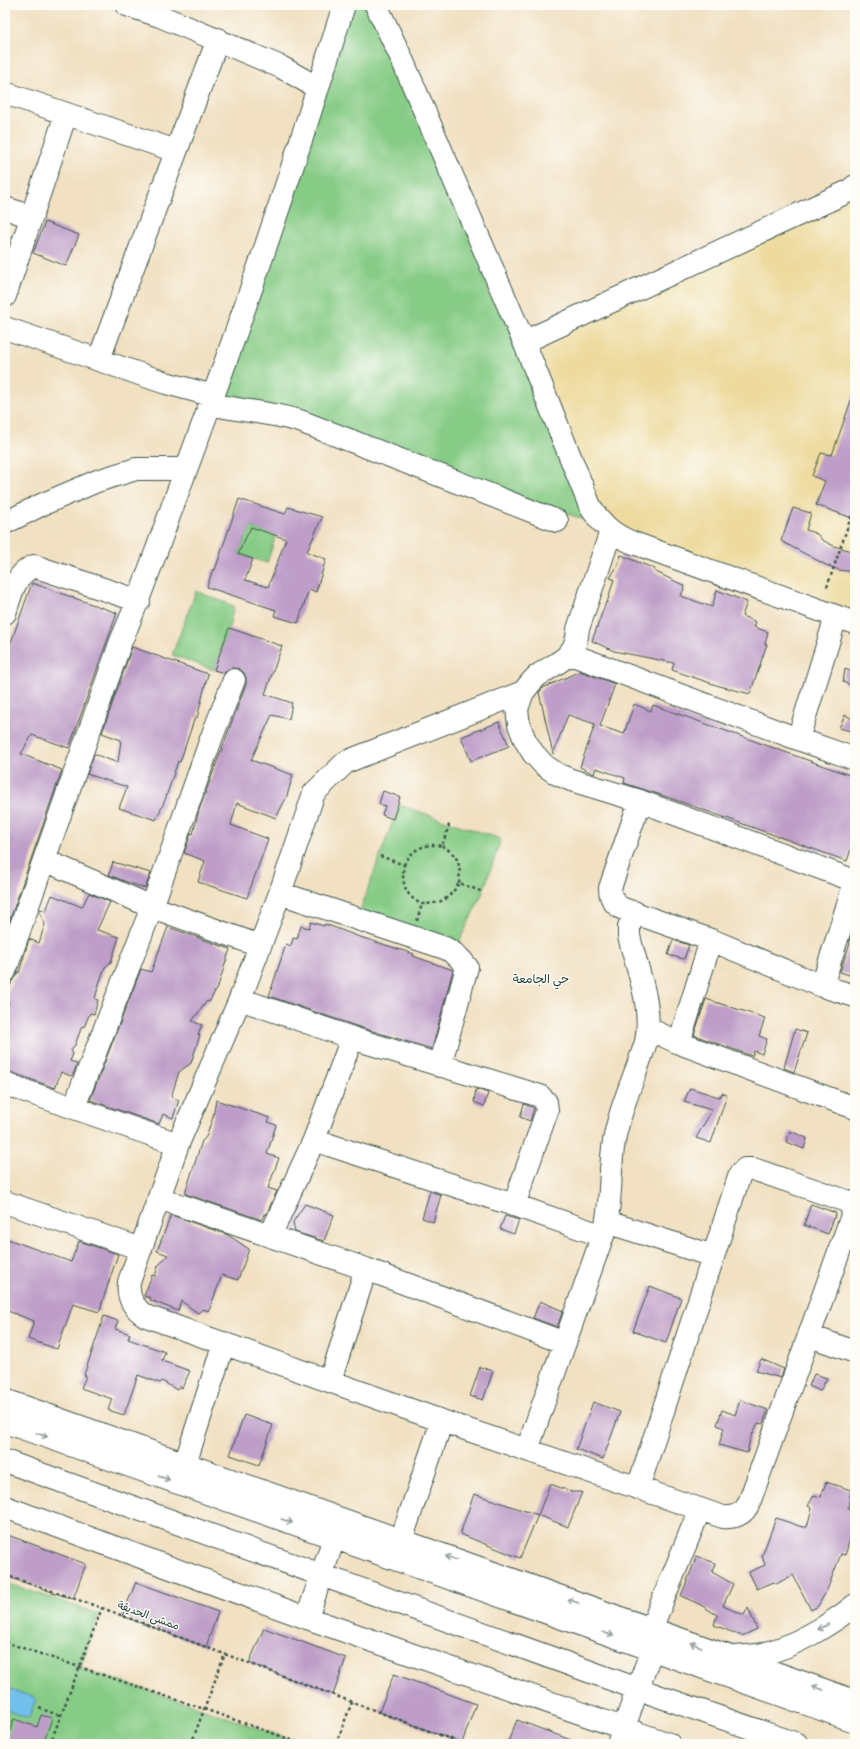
<svg xmlns="http://www.w3.org/2000/svg" width="860" height="1749" viewBox="0 0 860 1749" font-family="'Gochi Hand','Playpen Sans Arabic',sans-serif">
  <style>
    .green { fill: #87cc86; stroke: #53845d }
    .sand { fill: #eeda9e; stroke: #868c69 }
    .water { fill: #71c0ec; stroke: #487e90 }
    .building { fill: #be9dc8; fill-rule: evenodd }
    .lines { fill: none; stroke-linecap: round; stroke-linejoin: round }
    .minor-casing { stroke: #3e5549; stroke-width: 24 }
    .path { stroke: #3e5549; stroke-width: 2.5; stroke-dasharray: 3 3; stroke-linecap: butt }
    .minor { stroke: #fff; stroke-width: 22 }
    .oneway { stroke: #8f9e9a }
    .labels { text-anchor: middle; dominant-baseline: central; stroke-width: 3; stroke-linejoin: round; paint-order: stroke }
    .street-label { font-size: 11px; fill: #1f3d34; stroke: #fdfcf7 }
    .neighbourhood-label { font-size: 12px; fill: #1f3d34; stroke: #fdfcf7 }
  </style>
  <rect width="100%" height="100%" fill="#fdfcf7"/>
  <filter id="ink" filterUnits="userSpaceOnUse"><feTurbulence type="fractalNoise" baseFrequency=".025" numOctaves="2"/><feDisplacementMap in="SourceGraphic" scale="8" xChannelSelector="R" yChannelSelector="G"/><feConvolveMatrix kernelMatrix="1 2 1 2 8 2 1 2 1" color-interpolation-filters="sRGB"/></filter>
  <filter id="wash" filterUnits="userSpaceOnUse"><feTurbulence type="fractalNoise" baseFrequency=".012" numOctaves="4" result="noise"/><feDisplacementMap in="SourceGraphic" scale="16" xChannelSelector="R" yChannelSelector="G"/><feGaussianBlur stdDeviation="0.9" result="paint"/><feColorMatrix in="noise" values="0 0 0 0 0 0 0 0 0 0 0 0 0 0 0 0 0 1.4 0 .05"/><feComposite in="paint" operator="in"/></filter>
  <g filter="url(#wash)">
    <rect width="100%" height="100%" fill="#f1e0c1"/>
    <path class="green" d="M 344,5 L 376,5 L 592,522 L 214,396 Z
      M 251,527 L 276,535 L 267,563 L 238,554 Z
      M 196,591 L 234,606 L 229,628 L 214,670 L 172,655 Z
      M 399,805 L 501,839 L 483,892 L 454,953 L 357,918 Z
      M 10,1584 L 99,1614 L 80,1668 L 204,1709 L 303,1744 L 5,1744 L 5,1596 Z"/>
    <path class="sand" d="M 855,183 L 855,623 L 603,525 L 524,342 Z"/>
    <path class="water" d="M 5,1688 L 36,1698 L 29,1718 L 5,1710 Z"/>
    <g id="blocks">
      <path class="building" d="M 45,222 L 79,235 L 66,266 L 33,253 Z
        M 853,395 L 855,395 L 855,519 L 816,505 L 825,481 L 812,476 L 821,453 L 832,455 Z
        M 239,499 L 285,514 L 288,507 L 322,517 L 307,552 L 326,559 L 316,592 L 309,589 L 298,623 L 274,616 L 276,610 L 207,587 L 213,569 L 215,570 ZM 251,527 L 286,539 L 268,587 L 245,580 L 253,559 L 238,554 Z
        M 793,508 L 811,513 L 806,530 L 817,534 L 822,540 L 834,546 L 855,552 L 855,572 L 839,570 L 826,565 L 781,541 Z
        M 621,555 L 655,569 L 654,571 L 685,586 L 681,596 L 712,607 L 717,590 L 747,602 L 742,616 L 756,622 L 754,627 L 768,632 L 765,644 L 767,644 L 750,694 L 716,685 L 672,670 L 674,663 L 614,651 L 592,641 L 606,602 L 607,603 L 614,579 L 610,578 L 618,565 Z
        M 32,583 L 117,613 L 69,748 L 32,735 L 21,754 L 62,770 L 7,928 L 5,927 L 5,659 Z
        M 229,628 L 282,646 L 265,694 L 292,703 L 289,719 L 272,715 L 251,760 L 293,775 L 287,796 L 276,818 L 237,803 L 231,825 L 268,839 L 247,898 L 198,882 L 205,861 L 184,853 L 191,833 L 193,834 L 199,810 L 246,684 L 246,678 L 244,673 L 239,669 L 232,668 L 224,673 L 214,670 Z
        M 132,647 L 208,674 L 197,718 L 195,717 L 180,762 L 178,761 L 165,800 L 156,820 L 119,808 L 127,787 L 87,774 L 94,754 L 118,763 L 121,740 L 102,733 Z
        M 845,669 L 855,673 L 855,687 L 843,682 Z
        M 580,671 L 615,684 L 600,726 L 624,734 L 634,704 L 651,711 L 653,705 L 855,777 L 855,837 L 847,861 L 667,797 L 624,783 L 625,778 L 596,768 L 594,774 L 580,767 L 595,724 L 568,715 L 553,754 L 539,692 L 543,688 Z
        M 845,715 L 855,720 L 855,732 L 839,728 Z
        M 499,722 L 509,746 L 471,761 L 461,737 Z
        M 383,791 L 400,797 L 393,819 L 382,815 L 385,806 L 379,804 Z
        M 113,862 L 151,873 L 145,888 L 129,883 L 109,875 Z
        M 89,893 L 110,902 L 97,930 L 119,937 L 111,962 L 105,967 L 99,984 L 95,999 L 98,1000 L 94,1014 L 90,1013 L 84,1027 L 82,1026 L 75,1045 L 71,1050 L 73,1054 L 70,1061 L 77,1064 L 73,1075 L 71,1076 L 61,1072 L 55,1088 L 5,1070 L 5,1046 L 9,1035 L 5,1033 L 5,1014 L 9,1003 L 5,1001 L 12,981 L 18,972 L 19,973 L 29,939 L 39,943 L 45,924 L 39,911 L 40,909 L 46,911 L 52,895 L 82,907 Z
        M 311,922 L 324,926 L 325,924 L 357,936 L 414,954 L 413,956 L 453,970 L 432,1049 L 356,1026 L 269,996 L 286,944 L 291,946 L 293,938 L 297,939 L 301,926 L 309,928 Z
        M 855,923 L 855,977 L 840,972 L 850,943 L 849,942 Z
        M 168,927 L 230,949 L 218,986 L 209,1002 L 207,1001 L 192,1021 L 202,1025 L 198,1034 L 200,1035 L 191,1063 L 179,1072 L 171,1097 L 179,1100 L 173,1118 L 163,1114 L 159,1124 L 90,1100 L 141,969 L 151,972 Z
        M 673,940 L 689,945 L 684,959 L 668,955 Z
        M 706,999 L 765,1018 L 759,1036 L 767,1039 L 762,1054 L 754,1051 L 752,1056 L 694,1035 Z
        M 795,1029 L 807,1033 L 794,1072 L 784,1068 Z
        M 690,1088 L 719,1097 L 722,1093 L 727,1095 L 711,1143 L 696,1138 L 712,1110 L 684,1102 Z
        M 476,1089 L 488,1093 L 484,1106 L 474,1102 Z
        M 216,1100 L 270,1118 L 268,1122 L 276,1125 L 267,1154 L 279,1158 L 268,1188 L 277,1191 L 266,1215 L 264,1214 L 262,1220 L 186,1194 L 186,1190 L 202,1141 L 206,1137 L 213,1117 Z
        M 524,1104 L 534,1108 L 530,1121 L 520,1117 Z
        M 790,1131 L 807,1138 L 804,1149 L 786,1142 Z
        M 430,1191 L 441,1195 L 433,1222 L 422,1218 Z
        M 305,1204 L 334,1215 L 324,1241 L 295,1232 L 293,1222 Z
        M 811,1204 L 836,1213 L 828,1234 L 804,1225 Z
        M 171,1215 L 228,1235 L 249,1249 L 238,1280 L 222,1275 L 209,1311 L 203,1309 L 198,1313 L 181,1301 L 178,1311 L 150,1300 L 151,1298 L 144,1296 L 152,1275 L 155,1276 L 158,1266 L 168,1255 L 157,1251 Z
        M 505,1216 L 519,1220 L 514,1234 L 500,1229 Z
        M 5,1238 L 71,1262 L 79,1241 L 118,1254 L 99,1312 L 73,1304 L 57,1349 L 28,1339 L 34,1321 L 5,1310 Z
        M 650,1286 L 681,1298 L 666,1343 L 633,1331 Z
        M 540,1301 L 563,1311 L 557,1327 L 533,1318 Z
        M 104,1316 L 118,1321 L 115,1329 L 130,1334 L 128,1339 L 165,1352 L 162,1361 L 190,1371 L 182,1388 L 179,1386 L 177,1390 L 162,1381 L 160,1383 L 138,1375 L 124,1415 L 108,1410 L 112,1399 L 81,1388 L 86,1376 L 84,1375 Z
        M 761,1359 L 784,1369 L 781,1378 L 756,1371 Z
        M 480,1367 L 493,1371 L 483,1400 L 470,1396 Z
        M 814,1374 L 827,1378 L 820,1391 L 809,1386 Z
        M 740,1400 L 768,1410 L 763,1424 L 758,1423 L 750,1439 L 747,1453 L 719,1445 L 724,1428 L 717,1425 L 722,1410 L 735,1415 Z
        M 593,1402 L 620,1412 L 603,1459 L 576,1449 Z
        M 244,1415 L 273,1425 L 259,1465 L 230,1455 Z
        M 826,1482 L 851,1490 L 848,1508 L 855,1511 L 855,1524 L 845,1555 L 841,1554 L 827,1590 L 818,1606 L 811,1610 L 793,1575 L 776,1584 L 774,1582 L 757,1589 L 749,1572 L 765,1565 L 762,1556 L 776,1518 L 802,1527 L 807,1527 L 812,1508 L 808,1506 L 814,1495 L 821,1497 Z
        M 550,1484 L 572,1492 L 582,1492 L 568,1527 L 538,1515 Z
        M 474,1494 L 538,1515 L 520,1558 L 460,1534 Z
        M 5,1534 L 86,1564 L 73,1599 L 5,1576 Z
        M 697,1556 L 715,1563 L 712,1572 L 733,1584 L 723,1606 L 744,1615 L 748,1608 L 757,1629 L 742,1636 L 714,1625 L 717,1615 L 699,1604 L 681,1596 Z
        M 136,1582 L 218,1612 L 206,1647 L 122,1616 Z
        M 264,1628 L 346,1658 L 333,1695 L 249,1663 Z
        M 394,1674 L 476,1704 L 462,1743 L 379,1712 Z
        M 41,1715 L 52,1718 L 43,1744 L 5,1744 L 14,1719 L 37,1727 Z
        M 517,1720 L 579,1743 L 579,1744 L 507,1744 Z"/>
    </g>
  </g>
  <g filter="url(#ink)">
    <use href="#blocks" fill-opacity="0" stroke="#3e5549" stroke-width="1"/>
    <g class="lines">
      <g class="minor-casing">
        <path id="minor" d="M 127,5 L 160,16 L 281,67 L 318,88
          M 376,5 L 401,57 L 524,342 L 590,506 C 600,523 612,534 631,542 L 855,623
          M 5,93 L 176,151
          M 5,208 L 32,217
          M 5,296 L 66,114
          M 5,328 L 166,383 L 214,396
          M 524,342 L 849,191 L 855,186
          M 99,359 L 218,39
          M 210,404 C 240,411 270,412 300,421 L 557,521
          M 5,523 L 41,505 L 97,481 L 136,469 L 186,469
          M 611,531 L 578,629 C 576,657 561,660 540,674 C 533,678 528,687 523,692 L 346,762 L 314,793 L 280,893 L 240,999 L 178,1144 L 129,1282 C 127,1297 133,1308 146,1316 L 442,1421 L 723,1517 C 735,1518 744,1514 749,1503 L 855,1207
          M 5,613 C 11,594 15,574 34,566 L 139,601
          M 570,654 L 798,739 L 855,759
          M 523,692 L 517,709 L 519,725 L 525,740 L 533,753 L 544,765 L 557,774 L 571,780 L 640,801 L 855,881
          M 798,739 L 836,617
          M 640,801 L 610,888 C 610,897 613,903 621,908 L 711,940 L 822,986 L 855,996
          M 44,860 L 152,907 L 260,946
          M 280,893 L 445,948 C 454,952 461,959 467,967 L 440,1066
          M 5,971 L 121,641 C 146,584 165,525 187,467 C 244,315 296,160 344,5
          M 822,986 L 855,882
          M 240,999 L 352,1038 L 540,1096 L 546,1102 L 547,1111 L 514,1205
          M 649,1029 L 679,1043 L 855,1108
          M 679,1043 L 711,940
          M 5,1084 L 178,1144
          M 74,1107 L 152,907 L 211,739 L 234,680
          M 314,1140 L 514,1205 L 603,1236
          M 159,1198 L 366,1269 L 565,1343
          M 5,1202 L 141,1249
          M 607,1222 L 713,1256
          M 270,1236 L 314,1140 L 352,1038
          M 810,1336 L 855,1352
          M 330,1381 L 366,1269
          M 5,1400 L 855,1701
          M 5,1422 L 855,1721
          M 527,1450 L 605,1229 C 612,1201 609,1170 614,1141 C 620,1107 636,1074 646,1042 C 653,1004 637,971 629,936 L 629,927 L 634,912
          M 5,1461 L 638,1689 L 797,1744
          M 185,1464 L 224,1343
          M 638,1488 L 740,1174 L 745,1169 L 753,1169 L 855,1204
          M 5,1507 L 307,1618 L 669,1744
          M 401,1540 L 442,1421
          M 307,1618 L 334,1538
          M 651,1629 L 700,1509
          M 735,1657 C 744,1656 754,1656 763,1654 C 795,1646 830,1625 855,1605
          M 618,1744 L 652,1649"/>
      </g>
      <path class="path" d="M 827,587 L 851,517 L 855,519
        M 442,846 C 459,855 461,865 459,883
        M 380,856 L 404,865 C 401,882 405,897 422,904 C 442,904 449,899 459,883 L 483,892
        M 404,865 C 410,850 426,842 442,846 L 450,822
        M 417,921 L 422,904
        M 5,1575 L 102,1608 L 464,1744
        M 5,1581 L 7,1576
        M 5,1642 L 204,1709 L 303,1744
        M 39,1708 L 61,1716
        M 50,1744 L 102,1608
        M 191,1744 L 225,1654
        M 336,1744 L 352,1702"/>
      <use href="#minor" class="minor"/>
    </g>
    <defs><path id="oneway-shaft" d="M-6 0H5M1.5-3L5.5 0L1.5 3" fill="none" stroke-width="1.6" stroke-linecap="round" stroke-linejoin="round"/></defs>
    <g class="oneway">
      <use href="#oneway-shaft" transform="translate(42 1435) rotate(19)"/>
      <use href="#oneway-shaft" transform="translate(164 1478) rotate(19)"/>
      <use href="#oneway-shaft" transform="translate(287 1521) rotate(19)"/>
      <use href="#oneway-shaft" transform="translate(451 1558) rotate(-160)"/>
      <use href="#oneway-shaft" transform="translate(573 1601) rotate(-161)"/>
      <use href="#oneway-shaft" transform="translate(823 1627) rotate(152)"/>
      <use href="#oneway-shaft" transform="translate(608 1634) rotate(19)"/>
      <use href="#oneway-shaft" transform="translate(696 1645) rotate(-160)"/>
      <use href="#oneway-shaft" transform="translate(818 1688) rotate(-160)"/>
    </g>
  </g>
  <g class="labels">
    <g class="street-label">
      <text transform="translate(148 1617) rotate(20)">ممشى الحديقة</text>
    </g>
    <g class="neighbourhood-label">
      <text x="541" y="981">حي الجامعة</text>
    </g>
  </g>
  <rect width="860" height="1749" fill="none" stroke="#fdfcf7" stroke-width="20"/>
</svg>
